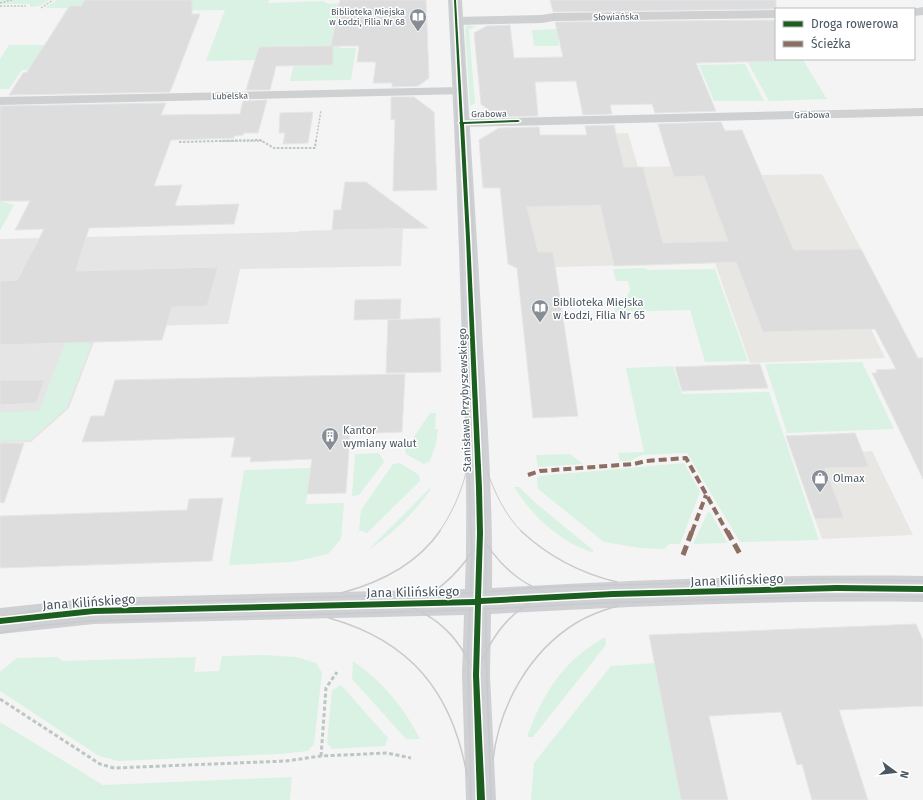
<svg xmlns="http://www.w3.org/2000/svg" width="923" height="800" viewBox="0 0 923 800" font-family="'Fira Sans',sans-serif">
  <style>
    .commercial { fill: #e8e7e3 }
    .education { fill: #e6e5e6 }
    .green { fill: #d9f2e3 }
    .building { fill: #ddddde; stroke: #e5e6e7 }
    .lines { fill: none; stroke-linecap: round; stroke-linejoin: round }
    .path-far2 { stroke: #bcc7c4; stroke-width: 1.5; stroke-dasharray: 2 1.5; stroke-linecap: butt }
    .path-far1 { stroke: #bcc7c4; stroke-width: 2; stroke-dasharray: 2.5 1.5; stroke-linecap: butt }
    .path { stroke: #bcc7c4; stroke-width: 3; stroke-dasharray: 4 2.5; stroke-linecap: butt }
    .street { fill: #ced0d2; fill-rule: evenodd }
    .secondary { fill: #ced0d4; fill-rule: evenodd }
    .tram-far1 { stroke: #c9cacc; stroke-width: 1 }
    .tram { stroke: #c9cacc; stroke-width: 1.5 }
    .quiet-far1 { stroke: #8d6e63; stroke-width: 4; stroke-dasharray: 8 4; stroke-linecap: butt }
    .quiet { stroke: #8d6e63; stroke-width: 5; stroke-dasharray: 10 5; stroke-linecap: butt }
    .cycleway-casing { stroke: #fff; stroke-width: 3 }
    .cycleway { fill: #1b5e20; fill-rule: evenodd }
    .labels { text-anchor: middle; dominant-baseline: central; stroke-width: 3; stroke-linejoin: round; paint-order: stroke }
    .far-poi-label { font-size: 9px; fill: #4a5661; stroke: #fff; text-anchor: end }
    .far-street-label { font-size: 9px; fill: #4a5661; stroke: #fff }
    .poi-label { font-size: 11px; fill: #4a5661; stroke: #fff; text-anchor: start }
    .street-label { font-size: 11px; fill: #4a5661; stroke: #fff }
    .near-street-label { font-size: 13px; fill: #4a5661; stroke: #fff }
  </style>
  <rect width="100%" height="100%" fill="#f4f4f4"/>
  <path class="commercial" d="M 628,133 L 638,167 L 688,166 L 761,175 L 822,174 L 902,328 L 871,329 L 885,358 L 750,363 L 715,263 L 517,268 L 508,264 L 505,230 L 528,187 L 605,134 Z
    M 855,433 L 863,452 L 872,451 L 913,535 L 822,539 L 786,436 Z"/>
  <path class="education" d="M 403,228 L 401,266 L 240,269 L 228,324 L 96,327 L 91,342 L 94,342 L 69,408 L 31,442 L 0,443 L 0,239 L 297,232 L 300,231 Z"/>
  <path class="green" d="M 0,0 L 49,0 L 40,6 L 30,7 L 30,4 L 0,4 Z
    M 57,0 L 269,0 L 268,3 L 323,1 L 329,4 L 348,3 L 340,48 L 356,48 L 351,80 L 290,81 L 295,59 L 206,61 L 225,10 L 86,12 L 51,70 L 22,70 L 9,89 L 0,89 L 0,59 L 9,45 L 45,45 L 67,8 L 45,8 Z
    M 467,25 L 475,26 L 469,30 L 475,103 L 470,106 L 465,27 Z
    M 557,29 L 559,46 L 534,46 L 532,30 Z
    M 803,60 L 827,99 L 769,101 L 747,61 Z
    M 745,64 L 764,101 L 714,101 L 699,65 Z
    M 0,201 L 14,205 L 0,231 Z
    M 644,268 L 649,270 L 715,269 L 748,361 L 705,362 L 690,310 L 615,312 L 614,301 L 628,295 L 630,289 L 628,281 L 616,281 L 613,269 Z
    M 96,321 L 88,344 L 91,345 L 67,407 L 31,440 L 0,441 L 0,412 L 39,411 L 73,322 Z
    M 862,362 L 894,429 L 787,433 L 765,364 Z
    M 673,366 L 682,394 L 769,392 L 819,540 L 740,542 L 687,453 L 642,455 L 630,461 L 620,461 L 618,453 L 644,452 L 626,368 Z
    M 430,413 L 436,413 L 435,429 L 438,429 L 436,444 L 430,461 L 424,464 L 406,454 L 405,450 Z
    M 379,453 L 384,462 L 359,495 L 352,496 L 355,454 Z
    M 570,454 L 583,464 L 538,467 L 536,455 Z
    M 400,463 L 419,475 L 420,481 L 367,533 L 359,530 L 361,510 L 393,464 Z
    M 684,463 L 700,492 L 680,544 L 669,544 L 664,549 L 640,548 L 604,542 L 538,489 L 537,478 L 539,476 Z
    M 310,468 L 306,504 L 344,503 L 341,539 L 328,554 L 292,562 L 229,565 L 244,470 Z
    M 514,487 L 519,487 L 538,505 L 593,550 L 593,553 C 558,540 534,518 514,487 Z
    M 429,489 L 431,489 C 413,514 394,533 368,550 Z
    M 708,512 L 711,513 L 727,543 L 693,544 Z
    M 605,637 L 606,645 L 533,737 L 527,737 C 538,706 553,677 579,655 C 587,648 596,643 605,637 Z
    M 264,655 L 296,657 L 316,663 L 322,673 L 314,744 L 308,751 L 280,754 L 118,761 L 99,756 L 0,691 L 0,672 L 17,658 L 57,657 L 63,661 L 196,657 L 194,672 L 219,671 L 222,656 Z
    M 353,661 C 382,681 404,707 420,739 L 406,739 L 352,679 Z
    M 655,663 L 682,800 L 531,800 L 534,763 L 611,666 Z
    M 341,685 L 388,738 L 385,746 L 332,749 L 327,743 L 332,690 Z
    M 0,722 L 103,785 L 292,777 L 290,800 L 0,800 Z"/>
  <path class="building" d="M 85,0 L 192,0 L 192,14 L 200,14 L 170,92 L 9,95 L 23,73 L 27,72 L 70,6 L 81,6 Z
    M 340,0 L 426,0 L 429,78 L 418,86 L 392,87 L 392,83 L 373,83 L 376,62 L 357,62 L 359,46 L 333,46 L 333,65 L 276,66 L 270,90 L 246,90 L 259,47 L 331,46 Z
    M 550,0 L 776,0 L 776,9 L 553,12 Z
    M 776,20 L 776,61 L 696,63 L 716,111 L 655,113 L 652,104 L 610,105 L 612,114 L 583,115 L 576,81 L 535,82 L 538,116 L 498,117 L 481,104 L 474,33 L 487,26 L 510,25 L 514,58 L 563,57 L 555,22 Z
    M 391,97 L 414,97 L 434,112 L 437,190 L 393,191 L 395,119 L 391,120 Z
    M 267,100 L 258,133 L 244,133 L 243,135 L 234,136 L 234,138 L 171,140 L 154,186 L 182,185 L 175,206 L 239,204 L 234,224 L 89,228 L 76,271 L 218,267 L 207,306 L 172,307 L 162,340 L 0,345 L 0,281 L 17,280 L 44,229 L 15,230 L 30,201 L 0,201 L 0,106 L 166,103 L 161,115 L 240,114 L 243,101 Z
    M 313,112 L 308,143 L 283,144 L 285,133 L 279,133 L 280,113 Z
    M 721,122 L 725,131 L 742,130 L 794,250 L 861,249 L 918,358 L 923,358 L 923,479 L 872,373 L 877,373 L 876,370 L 896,369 L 875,329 L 763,332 L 736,262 L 614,266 L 600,205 L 527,207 L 538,252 L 553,252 L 578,416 L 533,418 L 517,268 L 508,264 L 500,188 L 483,188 L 479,140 L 499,128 L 539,127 L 540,135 L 587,135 L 585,126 L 614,125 L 624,167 L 643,167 L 663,243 L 728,241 L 704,176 L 674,177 L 658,124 Z
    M 345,182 L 366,182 L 428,228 L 332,230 L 334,210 L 341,210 Z
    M 401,299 L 400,319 L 354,320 L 355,300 Z
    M 440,318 L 441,372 L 386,373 L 388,320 Z
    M 760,364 L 768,388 L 682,391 L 675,367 Z
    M 405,374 L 402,432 L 350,434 L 346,493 L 307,494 L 312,459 L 250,462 L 251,457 L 231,457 L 235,437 L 82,442 L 91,416 L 104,416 L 115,380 Z
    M 0,380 L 45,380 L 36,403 L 0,405 Z
    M 855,433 L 869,467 L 825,468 L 844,518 L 815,519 L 786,436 Z
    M 0,443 L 24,443 L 4,503 L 0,502 Z
    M 223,498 L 212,561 L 0,568 L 0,516 L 187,510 L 189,499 Z
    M 916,624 L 923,640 L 923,706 L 839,710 L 868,800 L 812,800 L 802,764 L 797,765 L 781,712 L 709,716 L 728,800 L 681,800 L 649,635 Z"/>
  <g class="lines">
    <path class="path-far2" d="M 0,3 L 12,0
      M 0,6 L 26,6
      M 41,8 L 53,0
      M 222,141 L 262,141
      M 316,141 L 321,110"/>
    <path class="path-far1" d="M 179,142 L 260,140 L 274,148 L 315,148 L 316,140"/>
    <path class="path" d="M 0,699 L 100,764 L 114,768 L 286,761 L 321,756 L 387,753 L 411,758
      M 321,756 L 326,688 L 337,672"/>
    <path class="street" d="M 923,7 L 923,15 L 914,16 L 914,9 L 911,9 Z
      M 776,10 L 776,18 L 554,21 L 542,23 L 456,25 L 452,24 L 450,21 L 452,18 L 456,17 L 542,15 L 554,13 Z
      M 460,87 L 465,88 L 467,91 L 465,94 L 0,105 L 0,97 Z
      M 923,108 L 923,116 L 461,127 L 456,126 L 454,123 L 456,120 L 461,119 Z"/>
    <path class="secondary" d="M 448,0 L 462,0 C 469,116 477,233 483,349 C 488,429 493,508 492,588 C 635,580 779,574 923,576 L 923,602 C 779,600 635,606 491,614 L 490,675 L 496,800 L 466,800 L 462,675 L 464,615 L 94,624 L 0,634 L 0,608 L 94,598 L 465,589 C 468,509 465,430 462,350 C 459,233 454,117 448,0 Z"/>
    <path class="tram-far1" d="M 450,0 L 458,142 L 471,532
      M 459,0 L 471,186 L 486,532
      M 487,471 C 495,493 505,515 522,532
      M 474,514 L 480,532
      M 439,532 C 452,513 460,495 466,473"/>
    <path class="tram" d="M 479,531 C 500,571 529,591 573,601
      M 486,531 L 486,650 L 491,800
      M 521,531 C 549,557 579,573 617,582
      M 341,593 C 379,583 417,564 440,531
      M 388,599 C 444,614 468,646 484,700
      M 407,606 C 435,595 455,577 472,552
      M 0,617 L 56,607 L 86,604 L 471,593 L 546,587 L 824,579 L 923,581
      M 329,618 C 411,641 452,692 467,775
      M 0,633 L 37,626 L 88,621 L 470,610 L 600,603 L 840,596 L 923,597
      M 476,676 C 491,633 514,604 559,590
      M 493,760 C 499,706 529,652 576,623 C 589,615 603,610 618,606
      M 471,800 L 468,658 L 472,552 L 471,531"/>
    <path class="quiet-far1" d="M 528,475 L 540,471 L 634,464 L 646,461 L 686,458 L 727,532
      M 692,532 L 706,495"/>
    <path class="quiet" d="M 727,531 L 740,554
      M 683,555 L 692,531"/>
    <g class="cycleway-casing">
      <path id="cycleway" d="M 454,0 L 456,0 L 463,122 L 518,120 L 520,121 L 518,122 L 464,124 L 470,238 L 482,488 L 483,533 L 481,598 L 613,591 L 837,585 L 923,586 L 923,592 L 837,591 L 613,597 L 481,604 L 479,675 L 485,800 L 477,800 L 473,675 L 475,605 L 94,614 L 0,624 L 0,618 L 94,608 L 475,599 L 477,533 L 476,488 L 466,238 L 460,124 L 459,123 L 460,122 Z"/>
    </g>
    <use href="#cycleway" class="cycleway"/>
  </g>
  <defs>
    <g id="library-pin" transform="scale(0.9)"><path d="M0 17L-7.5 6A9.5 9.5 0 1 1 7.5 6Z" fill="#868d94" stroke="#fff"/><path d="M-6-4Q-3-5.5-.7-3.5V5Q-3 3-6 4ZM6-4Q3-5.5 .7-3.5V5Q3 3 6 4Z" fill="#fff"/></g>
    <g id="building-pin" transform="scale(0.9)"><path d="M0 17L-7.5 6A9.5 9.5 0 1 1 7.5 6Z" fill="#868d94" stroke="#fff"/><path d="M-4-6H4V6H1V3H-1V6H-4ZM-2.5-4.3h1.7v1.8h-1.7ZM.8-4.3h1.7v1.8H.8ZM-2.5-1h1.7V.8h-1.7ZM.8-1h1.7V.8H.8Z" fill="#fff"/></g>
    <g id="shop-pin" transform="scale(0.9)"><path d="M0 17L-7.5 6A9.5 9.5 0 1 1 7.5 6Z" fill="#868d94" stroke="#fff"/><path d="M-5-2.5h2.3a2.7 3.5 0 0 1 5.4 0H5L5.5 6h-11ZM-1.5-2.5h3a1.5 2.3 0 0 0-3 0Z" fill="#fff"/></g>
  </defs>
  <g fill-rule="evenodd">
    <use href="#library-pin" x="418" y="17"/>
    <use href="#library-pin" x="540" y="308"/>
    <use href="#building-pin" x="330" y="436"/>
    <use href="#shop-pin" x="820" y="478"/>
  </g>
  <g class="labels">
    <g class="far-poi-label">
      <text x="405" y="12">Biblioteka Miejska<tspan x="405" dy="10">w Łodzi, Filia Nr 68</tspan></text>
    </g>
    <g class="far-street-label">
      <text transform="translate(616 17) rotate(-1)">Słowiańska</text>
      <text transform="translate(230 96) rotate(-1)">Lubelska</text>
      <text transform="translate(489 114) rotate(-1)">Grabowa</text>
      <text transform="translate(812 115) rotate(-1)">Grabowa</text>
    </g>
    <g class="poi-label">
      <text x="553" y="302">Biblioteka Miejska<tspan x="553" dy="13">w Łodzi, Filia Nr 65</tspan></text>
      <text x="343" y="430">Kantor<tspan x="343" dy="13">wymiany walut</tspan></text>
      <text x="833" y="478">Olmax</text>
    </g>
    <g class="street-label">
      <text transform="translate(465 400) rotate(-92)">Stanisława Przybyszewskiego</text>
    </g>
    <g class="near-street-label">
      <text transform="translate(737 580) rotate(-2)">Jana Kilińskiego</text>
      <text transform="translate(413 592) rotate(-1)">Jana Kilińskiego</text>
      <text transform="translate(89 602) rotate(-4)">Jana Kilińskiego</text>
    </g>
  </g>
  <rect x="775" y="8" width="140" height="52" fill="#ffffff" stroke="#b7bbc0"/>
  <rect x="783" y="21" width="20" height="6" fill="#1b5e20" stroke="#b7bbc0"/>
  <text x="811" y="28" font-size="12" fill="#4a5661">Droga rowerowa</text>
  <rect x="783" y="41" width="20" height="6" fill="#8d6e63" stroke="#b7bbc0"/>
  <text x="811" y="48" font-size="12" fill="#4a5661">Ścieżka</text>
  <g transform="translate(895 772) rotate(105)" stroke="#ffffff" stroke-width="3" paint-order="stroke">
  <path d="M0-3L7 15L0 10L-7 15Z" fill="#4a5661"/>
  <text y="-6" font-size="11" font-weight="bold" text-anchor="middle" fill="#4a5661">N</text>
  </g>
</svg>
